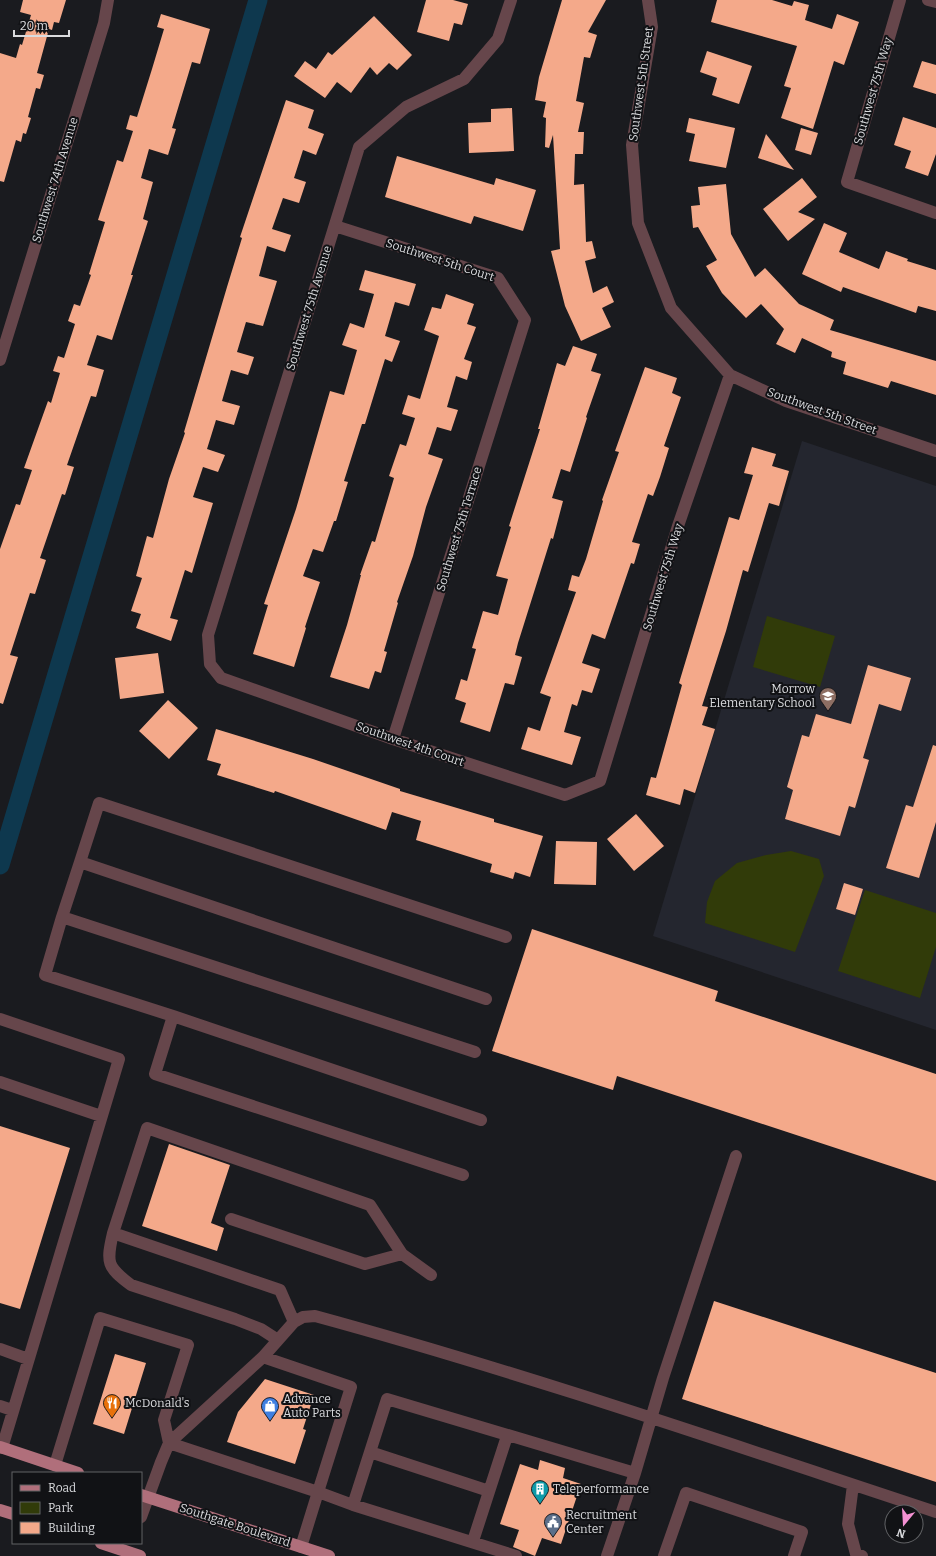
<svg xmlns="http://www.w3.org/2000/svg" width="936" height="1556" viewBox="0 0 936 1556" font-family="Bitter,serif">
  <style>
    .built { fill: #24262f }
    .green { fill: #313b09 }
    .lines { fill: none; stroke-linecap: round; stroke-linejoin: round }
    .canal { stroke: #0e384e; stroke-width: 19 }
    .building { fill: #f4a98a }
    .minor { stroke: #66464b; stroke-width: 12 }
    .major { stroke: #b06f7b; stroke-width: 12 }
    .labels { text-anchor: middle; dominant-baseline: central; stroke-width: 4; stroke-linejoin: round; paint-order: stroke }
    .street-label { font-size: 12px; fill: #dadbde; stroke: #111215 }
    .poi-label { font-size: 12px; fill: #dadbde; stroke: #111215; text-anchor: start }
  </style>
  <rect width="100%" height="100%" fill="#1a1b1f"/>
  <path class="built" d="M 802,441 L 936,486 L 936,1030 L 653,936 Z"/>
  <path class="green" d="M 767,616 L 835,636 L 820,687 L 753,667 Z
    M 791,851 L 819,859 L 824,876 L 795,952 L 705,923 L 707,902 L 715,881 L 737,863 L 766,855 Z
    M 865,890 L 936,913 L 936,947 L 920,998 L 838,971 Z"/>
  <g class="lines">
    <path class="canal" d="M 0,865 L 258,0"/>
  </g>
  <path class="building" d="M 23,0 L 66,0 L 59,23 L 54,22 L 52,30 L 49,29 L 37,73 L 44,75 L 40,89 L 36,88 L 28,117 L 31,118 L 26,134 L 23,133 L 21,142 L 16,140 L 4,182 L 0,181 L 0,53 L 16,58 L 20,44 L 22,45 L 31,15 L 20,12 Z
    M 426,0 L 453,0 L 468,4 L 462,25 L 454,23 L 449,41 L 417,32 Z
    M 562,0 L 606,0 L 588,32 L 597,35 L 590,58 L 584,57 L 576,101 L 584,103 L 578,132 L 584,132 L 583,154 L 575,154 L 574,185 L 584,184 L 586,242 L 592,241 L 596,258 L 585,261 L 593,293 L 607,286 L 614,302 L 602,308 L 611,327 L 581,341 L 565,306 L 551,251 L 560,249 L 553,135 L 549,148 L 545,147 L 546,118 L 543,117 L 546,102 L 535,100 L 539,77 Z
    M 717,0 L 772,0 L 792,6 L 794,1 L 809,5 L 805,20 L 832,29 L 837,14 L 859,22 L 844,65 L 834,61 L 813,129 L 781,118 L 791,88 L 784,86 L 797,46 L 711,22 Z
    M 161,14 L 210,29 L 200,64 L 192,62 L 172,128 L 176,129 L 168,155 L 149,149 L 141,178 L 153,182 L 143,219 L 148,221 L 131,275 L 133,275 L 112,340 L 97,335 L 87,365 L 104,370 L 96,397 L 91,396 L 67,465 L 74,467 L 65,495 L 62,494 L 40,558 L 46,560 L 35,594 L 30,593 L 10,655 L 18,657 L 3,704 L 0,703 L 0,549 L 16,504 L 20,505 L 32,470 L 24,468 L 48,401 L 51,403 L 60,373 L 53,371 L 58,356 L 64,358 L 75,324 L 68,321 L 74,304 L 80,306 L 91,275 L 89,274 L 105,222 L 98,220 L 117,160 L 123,162 L 133,131 L 126,129 L 130,115 L 137,117 L 152,69 L 164,29 L 157,27 Z
    M 374,16 L 412,55 L 397,70 L 389,63 L 377,75 L 370,67 L 351,93 L 337,82 L 325,98 L 294,76 L 305,61 L 316,69 L 328,52 L 332,55 Z
    M 707,51 L 752,66 L 739,104 L 712,95 L 717,78 L 700,72 Z
    M 922,61 L 936,65 L 936,94 L 913,87 Z
    M 286,100 L 314,110 L 308,128 L 324,134 L 316,155 L 303,150 L 294,178 L 306,182 L 299,203 L 283,198 L 272,229 L 291,235 L 285,252 L 267,246 L 259,276 L 277,281 L 263,326 L 246,322 L 237,352 L 254,357 L 248,375 L 231,370 L 222,401 L 240,406 L 234,425 L 216,420 L 207,449 L 225,455 L 218,472 L 203,467 L 193,497 L 213,503 L 192,573 L 185,570 L 170,618 L 178,620 L 171,641 L 136,628 L 141,614 L 131,611 L 142,578 L 136,576 L 147,536 L 153,538 L 169,479 L 185,433 L 184,432 L 227,287 L 242,238 L 240,237 Z
    M 512,108 L 514,151 L 469,153 L 468,123 L 491,122 L 491,109 Z
    M 903,117 L 936,128 L 936,154 L 928,176 L 905,168 L 911,151 L 894,145 Z
    M 689,118 L 735,128 L 726,168 L 689,161 L 695,134 L 686,132 Z
    M 801,128 L 818,133 L 811,155 L 795,150 Z
    M 766,134 L 794,170 L 758,158 Z
    M 397,156 L 494,185 L 496,178 L 536,190 L 523,231 L 474,216 L 471,224 L 385,197 Z
    M 802,178 L 817,197 L 798,212 L 815,219 L 788,241 L 763,209 Z
    M 726,184 L 731,234 L 755,277 L 765,268 L 799,304 L 834,320 L 830,330 L 936,361 L 936,395 L 891,381 L 888,388 L 843,374 L 846,362 L 831,357 L 832,352 L 802,338 L 795,353 L 776,344 L 784,329 L 761,304 L 746,318 L 722,293 L 706,266 L 717,260 L 698,227 L 693,228 L 691,206 L 700,205 L 698,187 Z
    M 824,223 L 847,233 L 839,252 L 879,269 L 886,251 L 908,259 L 907,261 L 936,270 L 936,311 L 918,306 L 916,313 L 843,287 L 841,292 L 802,274 Z
    M 365,270 L 416,284 L 409,306 L 395,302 L 385,336 L 400,341 L 392,362 L 385,359 L 365,424 L 362,424 L 344,481 L 348,482 L 336,521 L 334,521 L 323,552 L 313,549 L 303,576 L 320,582 L 305,627 L 306,628 L 294,667 L 253,654 L 268,605 L 264,604 L 296,509 L 330,391 L 344,395 L 357,350 L 342,345 L 350,323 L 364,328 L 374,294 L 359,290 Z
    M 446,294 L 474,304 L 467,324 L 476,327 L 464,359 L 472,362 L 467,380 L 456,376 L 447,407 L 458,410 L 451,431 L 437,427 L 428,454 L 443,459 L 426,507 L 413,556 L 397,602 L 398,603 L 384,651 L 387,652 L 381,673 L 375,671 L 369,689 L 330,677 L 347,625 L 361,575 L 360,575 L 372,541 L 375,542 L 394,478 L 389,476 L 400,444 L 406,446 L 415,418 L 402,414 L 408,395 L 420,399 L 439,336 L 424,330 L 432,307 L 441,309 Z
    M 573,346 L 597,354 L 591,371 L 601,374 L 586,417 L 587,418 L 570,472 L 561,469 L 552,498 L 563,501 L 553,539 L 551,538 L 518,643 L 515,655 L 522,657 L 514,685 L 505,683 L 490,732 L 460,722 L 466,703 L 455,699 L 461,679 L 467,681 L 476,649 L 472,648 L 483,611 L 498,615 L 508,579 L 496,576 L 511,527 L 509,526 L 540,429 L 538,429 L 557,363 L 565,366 Z
    M 645,367 L 677,378 L 672,393 L 681,397 L 664,446 L 669,448 L 660,477 L 653,496 L 648,494 L 632,542 L 640,544 L 634,564 L 631,563 L 605,639 L 592,634 L 582,663 L 600,669 L 592,693 L 582,690 L 577,706 L 572,704 L 564,732 L 581,737 L 572,765 L 521,749 L 528,727 L 540,731 L 551,697 L 540,693 L 576,592 L 568,590 L 572,575 L 579,577 L 586,559 L 603,501 L 602,500 L 619,452 L 615,451 Z
    M 752,447 L 776,454 L 772,466 L 789,471 L 779,506 L 769,503 L 748,572 L 743,570 L 726,631 L 702,706 L 708,707 L 702,725 L 715,729 L 695,793 L 684,789 L 680,805 L 646,795 L 651,777 L 656,778 L 682,685 L 679,683 L 729,517 L 739,520 L 753,475 L 744,473 Z
    M 158,653 L 164,693 L 120,699 L 115,658 Z
    M 868,665 L 911,678 L 901,711 L 879,704 L 863,758 L 869,760 L 855,808 L 849,806 L 840,836 L 785,819 L 793,790 L 787,787 L 802,735 L 809,737 L 816,714 L 851,724 Z
    M 168,700 L 198,728 L 169,759 L 139,731 Z
    M 216,729 L 313,759 L 400,789 L 400,791 L 494,819 L 494,822 L 543,836 L 530,877 L 515,872 L 513,879 L 490,872 L 492,864 L 416,840 L 421,821 L 392,812 L 386,830 L 275,791 L 274,793 L 217,775 L 221,764 L 207,760 Z
    M 933,745 L 936,746 L 936,822 L 919,878 L 886,868 L 906,805 L 913,807 Z
    M 636,814 L 664,846 L 634,871 L 607,839 Z
    M 556,841 L 597,842 L 596,885 L 554,884 Z
    M 844,883 L 863,889 L 855,915 L 836,909 Z
    M 532,929 L 718,991 L 715,1001 L 936,1074 L 936,1181 L 617,1076 L 613,1090 L 492,1051 Z
    M 0,1126 L 70,1148 L 20,1309 L 0,1303 Z
    M 169,1144 L 230,1165 L 211,1223 L 224,1228 L 217,1251 L 142,1226 Z
    M 714,1301 L 936,1373 L 936,1482 L 682,1399 Z
    M 115,1354 L 146,1363 L 124,1434 L 93,1424 Z
    M 265,1379 L 314,1395 L 303,1429 L 306,1430 L 295,1464 L 227,1442 L 238,1412 Z
    M 540,1460 L 565,1468 L 563,1478 L 581,1484 L 561,1544 L 542,1538 L 535,1556 L 513,1547 L 519,1530 L 500,1524 L 520,1464 L 538,1470 Z"/>
  <g class="lines">
    <path class="minor" d="M 511,0 L 498,39 L 464,79 L 406,107 L 359,147 L 208,635 L 210,664 L 221,678 L 393,739 L 565,795 L 600,781 L 678,526 L 730,375
      M 648,0 L 652,27 L 632,145 L 638,223 L 671,308 L 730,375 L 786,401 L 936,451
      M 900,0 L 847,182 L 936,213
      M 928,0 L 936,2
      M 335,226 L 498,278 L 525,320 L 393,739
      M 0,360 L 104,23 L 108,0
      M 80,862 L 99,803 L 506,937
      M 62,917 L 80,862 L 486,999
      M 173,1016 L 481,1120
      M 0,1019 L 119,1059 L 2,1448
      M 0,1082 L 101,1116
      M 463,1175 L 155,1074 L 173,1016 L 45,975 L 62,917 L 475,1052
      M 231,1219 L 365,1264 L 402,1254
      M 113,1233 C 106,1263 107,1267 131,1285 L 235,1319 L 261,1329 L 278,1340
      M 294,1322 L 280,1290 L 113,1233 L 147,1128 L 370,1205 L 402,1254 L 431,1275
      M 0,1349 L 28,1359
      M 263,1357 L 351,1387 L 318,1492 L 353,1505
      M 0,1406 L 12,1410
      M 370,1452 L 489,1491
      M 55,1465 L 100,1318 L 188,1345 L 164,1420 L 169,1443 L 318,1492 L 301,1547
      M 853,1485 L 848,1524 L 856,1554 L 862,1556
      M 141,1517 L 161,1462 L 169,1443 L 263,1357 L 294,1322 L 303,1317 L 315,1316 C 524,1373 730,1444 936,1512
      M 473,1541 L 507,1436
      M 516,1556 L 353,1505 L 387,1399 L 635,1473
      M 607,1556 L 635,1473 L 663,1378 L 736,1156
      M 664,1556 L 686,1493 L 802,1532 L 794,1556"/>
    <path class="major" d="M 0,1447 L 78,1473
      M 141,1495 L 329,1556
      M 0,1510 L 13,1514
      M 101,1543 L 140,1556"/>
  </g>
  <defs>
    <g id="school-pin" transform="scale(0.9)"><path d="M0 17L-7.5 6A9.5 9.5 0 1 1 7.5 6Z" fill="#8d6e63" stroke="#111215"/><path d="M0-5L7-2L0 1L-7-2ZM-4 1L0 2.5L4 1V4Q0 6-4 4Z" fill="#fff"/></g>
    <g id="restaurant-pin" transform="scale(0.9)"><path d="M0 17L-7.5 6A9.5 9.5 0 1 1 7.5 6Z" fill="#e8710a" stroke="#111215"/><path d="M-5-6h1v4h1v-4h1v4h1v-4h1v5L-1.5 .5V6h-2V.5L-5-1ZM5-6V6H3V1.5H1.5Q1.5-4 5-6Z" fill="#fff"/></g>
    <g id="shop-pin" transform="scale(0.9)"><path d="M0 17L-7.5 6A9.5 9.5 0 1 1 7.5 6Z" fill="#3f7fe0" stroke="#111215"/><path d="M-5-2.5h2.3a2.7 3.5 0 0 1 5.4 0H5L5.5 6h-11ZM-1.5-2.5h3a1.5 2.3 0 0 0-3 0Z" fill="#fff"/></g>
    <g id="building-pin" transform="scale(0.9)"><path d="M0 17L-7.5 6A9.5 9.5 0 1 1 7.5 6Z" fill="#0f9aa8" stroke="#111215"/><path d="M-4-6H4V6H1V3H-1V6H-4ZM-2.5-4.3h1.7v1.8h-1.7ZM.8-4.3h1.7v1.8H.8ZM-2.5-1h1.7V.8h-1.7ZM.8-1h1.7V.8H.8Z" fill="#fff"/></g>
    <g id="civic-pin" transform="scale(0.9)"><path d="M0 17L-7.5 6A9.5 9.5 0 1 1 7.5 6Z" fill="#5c6f8a" stroke="#111215"/><path d="M-.6-6.5H3V-4.5H.6V-3L4-1V1h2V6H-6V1h2V-1L-.6-3ZM-1.2 2.5V6h2.4V2.5Z" fill="#fff"/></g>
  </defs>
  <g fill-rule="evenodd">
    <use href="#school-pin" x="828" y="696"/>
    <use href="#restaurant-pin" x="112" y="1403"/>
    <use href="#shop-pin" x="270" y="1406"/>
    <use href="#building-pin" x="540" y="1489"/>
    <use href="#civic-pin" x="553" y="1522"/>
  </g>
  <g class="labels">
    <g class="street-label">
      <text transform="translate(641 84) rotate(-82)">Southwest 5th Street</text>
      <text transform="translate(873 91) rotate(-74)">Southwest 75th Way</text>
      <text transform="translate(55 180) rotate(-73)">Southwest 74th Avenue</text>
      <text transform="translate(440 260) rotate(18)">Southwest 5th Court</text>
      <text transform="translate(309 308) rotate(-73)">Southwest 75th Avenue</text>
      <text transform="translate(822 411) rotate(20)">Southwest 5th Street</text>
      <text transform="translate(459 529) rotate(-73)">Southwest 75th Terrace</text>
      <text transform="translate(663 577) rotate(-73)">Southwest 75th Way</text>
      <text transform="translate(410 744) rotate(19)">Southwest 4th Court</text>
      <text transform="translate(235 1525) rotate(18)">Southgate Boulevard</text>
    </g>
    <g class="poi-label">
      <text x="815" y="689" text-anchor="end">Morrow<tspan x="815" dy="14">Elementary School</tspan></text>
      <text x="283" y="1399">Advance<tspan x="283" dy="14">Auto Parts</tspan></text>
      <text x="125" y="1403">McDonald's</text>
      <text x="553" y="1489">Teleperformance</text>
      <text x="566" y="1515">Recruitment<tspan x="566" dy="14">Center</tspan></text>
    </g>
  </g>
  <rect x="12" y="1472" width="130" height="72" fill="#111215" stroke="#616265"/>
  <rect x="20" y="1485" width="20" height="6" fill="#b06f7b" stroke="#616265"/>
  <text x="48" y="1492" font-size="12" fill="#dadbde">Road</text>
  <rect x="20" y="1502" width="20" height="12" fill="#313b09" stroke="#616265"/>
  <text x="48" y="1512" font-size="12" fill="#dadbde">Park</text>
  <rect x="20" y="1522" width="20" height="12" fill="#f4a98a" stroke="#616265"/>
  <text x="48" y="1532" font-size="12" fill="#dadbde">Building</text>
  <g transform="translate(904 1524) rotate(198)"><circle r="19" fill="#111215" stroke="#616265"/>
  <path d="M0-3L7 15L0 10L-7 15Z" fill="#f491d3"/>
  <text y="-6" font-size="11" font-weight="bold" text-anchor="middle" fill="#dadbde">N</text>
  </g>
  <path d="M14 30v6h55v-6" fill="none" stroke="#dadbde" stroke-width="2"/>
  <text x="20" y="30" font-size="12" fill="#dadbde" stroke="#111215" stroke-width="3" paint-order="stroke">20 m</text>
</svg>
